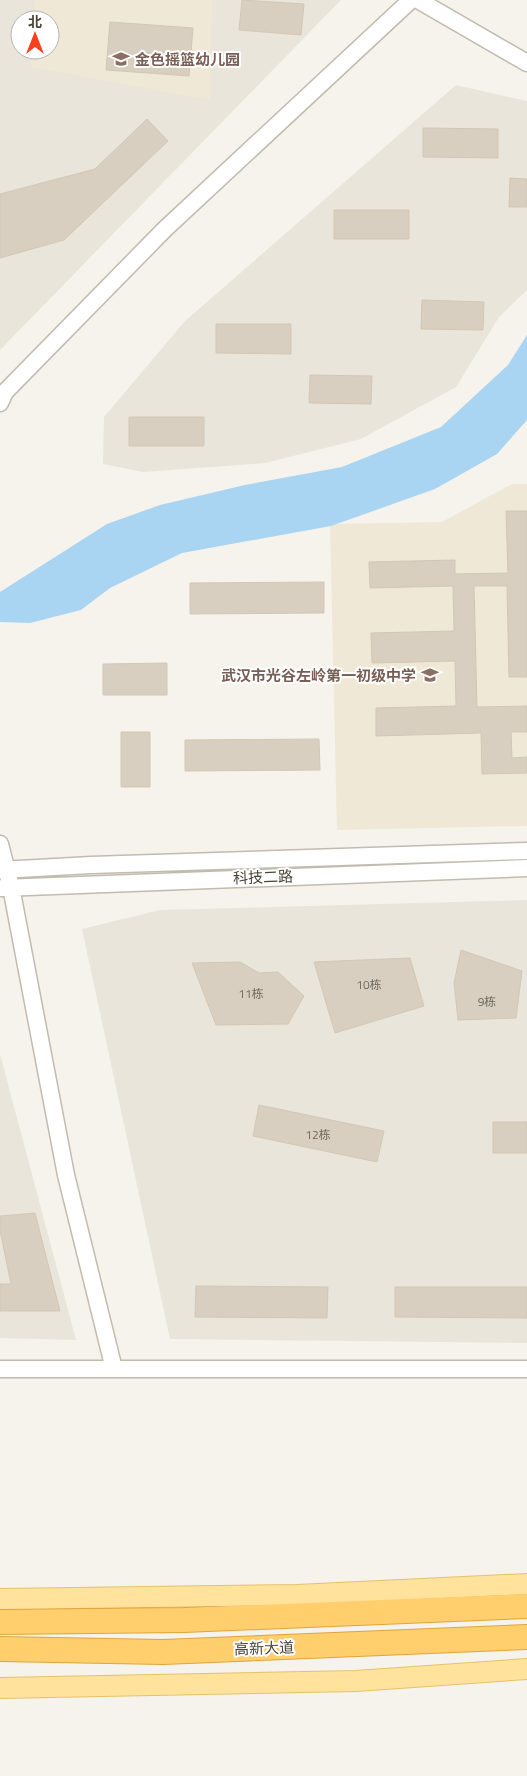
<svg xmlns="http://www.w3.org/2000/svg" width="527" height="1776" viewBox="0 0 527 1776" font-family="'Titillium Web','Noto Sans SC',sans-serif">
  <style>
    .residential { fill: #eae5da; fill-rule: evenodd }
    .education { fill: #efe8d6 }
    .water { fill: #a9d4f2 }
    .building { fill: #d8cfc1; stroke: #d3c7b4 }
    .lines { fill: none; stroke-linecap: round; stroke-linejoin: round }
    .minor-casing { stroke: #c2bbae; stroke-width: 19 }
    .major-casing { stroke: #e6c16a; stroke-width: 22 }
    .highway-casing { stroke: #e0a43c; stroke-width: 26 }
    .minor { stroke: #fff; stroke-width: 16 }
    .major { stroke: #ffe39c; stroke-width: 20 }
    .highway { stroke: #ffcf6e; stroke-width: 24 }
    .labels { text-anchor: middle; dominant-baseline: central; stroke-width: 4; stroke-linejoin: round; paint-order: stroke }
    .number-label { font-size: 12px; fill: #6e675b }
    .education-label { font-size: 15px; font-weight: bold; fill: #785e54; stroke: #fff; text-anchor: start }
    .street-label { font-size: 15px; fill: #4b4439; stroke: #fff }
  </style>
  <rect width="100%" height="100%" fill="#f6f3ec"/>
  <path class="residential" d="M 0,0 L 341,0 L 0,350 ZM 20,20 L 50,20 L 50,50 L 20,50 Z
    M 456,85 L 527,101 L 527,290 L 499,317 L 456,387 L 361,439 L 265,463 L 143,472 L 103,464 L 104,417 L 185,321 Z
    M 527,900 L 527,1343 L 170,1339 L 82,929 L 160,910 Z
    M 0,1054 L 76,1340 L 0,1338 Z"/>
  <path class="education" d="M 35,0 L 212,0 L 210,100 L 31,67 L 32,50 L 50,50 L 50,20 L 34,20 Z
    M 512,484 L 527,484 L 527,826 L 337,830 L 330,524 L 442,522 Z"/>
  <path class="water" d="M 527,335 L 527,420 L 497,454 L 435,489 L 331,526 L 182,553 L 110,588 L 81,610 L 30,623 L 0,622 L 0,592 L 107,524 L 160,505 L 245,485 L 342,467 L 441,427 L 508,365 Z"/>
  <path class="building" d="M 242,0 L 304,4 L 301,35 L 239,30 Z
    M 110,22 L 193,28 L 189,76 L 106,70 Z
    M 147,119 L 168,141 L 64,240 L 0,258 L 0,194 L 95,169 Z
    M 423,128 L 498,129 L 498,158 L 423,157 Z
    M 510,178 L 527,179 L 527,207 L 509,207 Z
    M 334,210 L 409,210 L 409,239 L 334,239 Z
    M 422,300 L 484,302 L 483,330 L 421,329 Z
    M 216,324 L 291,324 L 291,354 L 216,353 Z
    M 310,375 L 372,376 L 371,404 L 309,403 Z
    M 129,417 L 204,417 L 204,446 L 129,446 Z
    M 506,511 L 527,511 L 527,677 L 509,677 L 507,586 L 474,586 L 477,707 L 527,706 L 527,732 L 511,732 L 512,758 L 527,757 L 527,773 L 482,774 L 481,733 L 376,736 L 376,708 L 456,706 L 455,661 L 372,663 L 371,633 L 454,631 L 453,586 L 370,588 L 369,562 L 455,560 L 455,574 L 508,573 Z
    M 324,582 L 324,613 L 190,614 L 190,583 Z
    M 167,663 L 167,695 L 103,695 L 103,664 Z
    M 121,732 L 150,732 L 150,787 L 121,787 Z
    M 319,739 L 320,770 L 185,771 L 185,740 Z
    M 461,950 L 522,971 L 516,1018 L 458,1020 L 454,983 Z
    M 410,958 L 424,1006 L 335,1033 L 314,962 Z
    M 240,962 L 259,973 L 278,972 L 304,996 L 288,1024 L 216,1025 L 192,963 Z
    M 259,1105 L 384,1131 L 377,1162 L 253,1136 Z
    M 493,1122 L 527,1122 L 527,1153 L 493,1153 Z
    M 35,1213 L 60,1311 L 0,1311 L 0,1284 L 11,1284 L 0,1230 L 0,1216 Z
    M 196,1286 L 328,1287 L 327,1318 L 195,1317 Z
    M 395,1287 L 527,1287 L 527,1318 L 395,1317 Z"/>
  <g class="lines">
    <g class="minor-casing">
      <path id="minor" d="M 418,0 L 527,63
        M 0,403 L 5,392 L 165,229 L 411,0
        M 0,844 L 11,887 L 66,1175 L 114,1369
        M 0,870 L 91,865 L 527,851
        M 2,888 L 527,868
        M 0,1369 L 527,1369"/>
    </g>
    <g class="major-casing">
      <path id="major" d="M 0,1599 L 297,1595 L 527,1584
        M 0,1688 L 356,1681 L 527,1669"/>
    </g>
    <g class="highway-casing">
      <path id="highway" d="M 0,1622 L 184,1620 L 527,1606
        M 0,1649 L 163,1652 L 527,1637"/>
    </g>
    <use href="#minor" class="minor"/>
    <use href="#major" class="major"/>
    <use href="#highway" class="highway"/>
  </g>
  <defs>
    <g id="school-bare" transform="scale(1.35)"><path d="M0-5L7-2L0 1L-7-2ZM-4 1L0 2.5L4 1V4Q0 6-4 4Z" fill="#8d6e63" stroke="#fff" stroke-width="2.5" paint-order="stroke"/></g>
  </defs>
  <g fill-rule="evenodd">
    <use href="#school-bare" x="121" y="59"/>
    <use href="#school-bare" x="430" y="675"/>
  </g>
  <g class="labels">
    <g class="number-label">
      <text x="369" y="984">10栋</text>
      <text x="251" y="993">11栋</text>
      <text x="487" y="1001">9栋</text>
      <text x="318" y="1134">12栋</text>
    </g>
    <g class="education-label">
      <text x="135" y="59">金色摇篮幼儿园</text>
      <text x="416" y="675" text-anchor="end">武汉市光谷左岭第一初级中学</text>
    </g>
    <g class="street-label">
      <text transform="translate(263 877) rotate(-2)">科技二路</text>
      <text transform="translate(264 1648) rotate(-2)">高新大道</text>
    </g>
  </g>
  <g transform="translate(35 35)"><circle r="24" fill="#ffffff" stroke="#b7b4b0"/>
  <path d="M0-4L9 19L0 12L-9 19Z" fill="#fc3f1d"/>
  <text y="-8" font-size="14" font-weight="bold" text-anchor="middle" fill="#4b4439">北</text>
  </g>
</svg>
